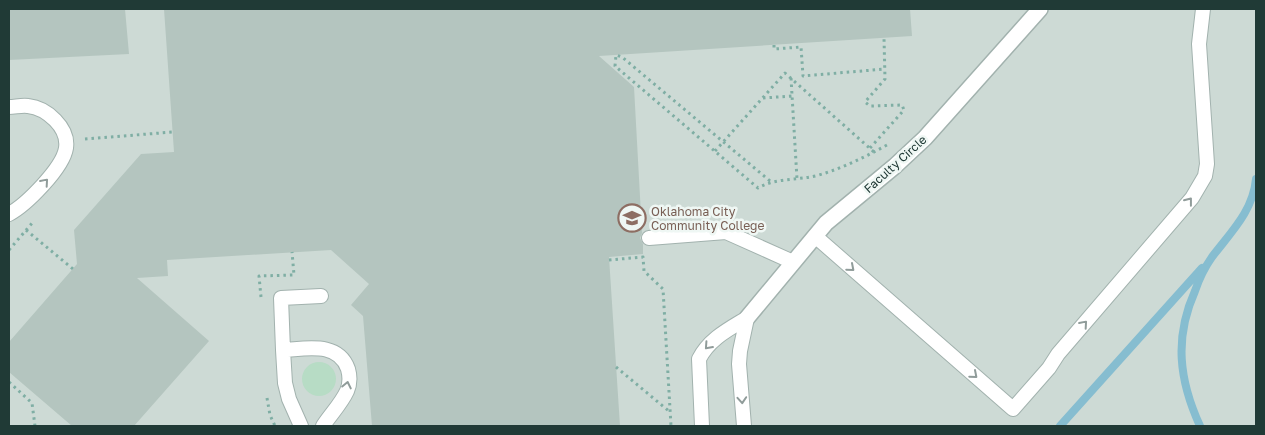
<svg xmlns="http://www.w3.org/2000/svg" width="1265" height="435" viewBox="0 0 1265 435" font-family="'Golos Text',sans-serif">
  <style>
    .built { fill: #cddad5 }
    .green { fill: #b7dcc5 }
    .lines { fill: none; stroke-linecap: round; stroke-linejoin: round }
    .stream { stroke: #86bdd0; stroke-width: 8 }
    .building { fill: #b4c5bf }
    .service-casing { stroke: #a2b2ae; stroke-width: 16 }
    .minor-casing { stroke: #a2b2ae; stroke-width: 18 }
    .path { stroke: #7faea4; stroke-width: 3; stroke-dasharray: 2.5 4; stroke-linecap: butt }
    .service { stroke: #fff; stroke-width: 14 }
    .minor { stroke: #fff; stroke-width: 15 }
    .oneway { stroke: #909c9a }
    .labels { text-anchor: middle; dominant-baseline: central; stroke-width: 5; stroke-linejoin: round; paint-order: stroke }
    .street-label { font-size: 12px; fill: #203a36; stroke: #eff7f4 }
    .education-label { font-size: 12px; fill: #785e54; stroke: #eff7f4; text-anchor: start }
  </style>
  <rect width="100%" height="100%" fill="#dfeae6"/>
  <path class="built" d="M 9,9 L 1256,9 L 1256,426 L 9,426 Z"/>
  <path class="green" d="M302 379a17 17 0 1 1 34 0a17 17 0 1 1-34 0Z"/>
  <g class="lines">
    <path class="stream" d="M 1060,426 L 1202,268
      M 1200,426 C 1179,380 1174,338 1195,291 C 1199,279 1205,267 1212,257 C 1231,232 1253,211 1256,179"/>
  </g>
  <path class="building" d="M 9,9 L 125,9 L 129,54 L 9,60 Z
    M 164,9 L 910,9 L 912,36 L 599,56 L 634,87 L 642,233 L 640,238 L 643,244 L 643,254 L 609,257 L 620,426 L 372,426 L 363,316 L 351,305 L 369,284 L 331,250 L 167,260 L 168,276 L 137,278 L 209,341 L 134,426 L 72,426 L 9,372 L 9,342 L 77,264 L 74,230 L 141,154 L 174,152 Z"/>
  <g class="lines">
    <g class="service-casing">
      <path id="service" d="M 9,107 C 15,107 22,105 28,106 C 47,108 69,128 66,148 C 63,168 26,205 9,214
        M 815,236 L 1013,409 L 1049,368 L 1058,354 L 1192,198 L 1205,176 L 1207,164 L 1199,44 L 1203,9
        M 649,238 L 726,232 L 793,262
        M 283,350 L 281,298 L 321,296
        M 301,426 L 289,399 L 285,383 L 283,350 C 306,349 338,341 348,369 C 350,376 350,384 347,391 C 341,404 330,415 323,426
        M 702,426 L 699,359 C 709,339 729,329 747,318
        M 744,426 L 739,364 L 740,351 L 747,318"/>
    </g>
    <g class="minor-casing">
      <path id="minor" d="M 747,318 L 826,223 L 895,166 L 925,138 L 1040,9"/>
    </g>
    <path class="path" d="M 774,45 L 774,49 L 801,47 L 803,76 L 885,69
      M 791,78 L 797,179
      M 763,98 L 792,96
      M 85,139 L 173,132
      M 870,148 L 904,110 L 902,105 L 870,106 L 865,102 L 885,79 L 884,38
      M 715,151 L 785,73 L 874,152
      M 770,181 L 622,57 L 616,55 L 615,66 L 758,188 C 778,177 797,181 819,175 C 843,168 865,157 887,145
      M 26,230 L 73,269
      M 9,250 L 33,222
      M 609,260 L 643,257 L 644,271 L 663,289 L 671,426
      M 261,297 L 259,276 L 294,275 L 292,252
      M 616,367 L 670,412
      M 9,382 L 32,403 L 35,426
      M 267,398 L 270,415 L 275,426"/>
    <use href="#service" class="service"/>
    <use href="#minor" class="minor"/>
  </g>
  <defs><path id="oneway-chevron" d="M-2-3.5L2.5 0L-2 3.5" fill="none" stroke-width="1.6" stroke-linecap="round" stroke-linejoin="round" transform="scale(1.25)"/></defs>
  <g class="oneway">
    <use href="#oneway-chevron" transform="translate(45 182) rotate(-49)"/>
    <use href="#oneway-chevron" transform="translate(1189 201) rotate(-52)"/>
    <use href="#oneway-chevron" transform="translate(851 268) rotate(41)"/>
    <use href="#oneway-chevron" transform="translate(1084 324) rotate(-49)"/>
    <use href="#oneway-chevron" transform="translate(708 346) rotate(132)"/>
    <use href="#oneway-chevron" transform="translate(974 375) rotate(41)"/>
    <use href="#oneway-chevron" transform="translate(347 385) rotate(-78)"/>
    <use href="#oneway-chevron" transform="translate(742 400) rotate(86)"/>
  </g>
  <defs>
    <g id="university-ring" transform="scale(1.4375)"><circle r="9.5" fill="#eff7f4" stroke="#8d6e63" stroke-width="1.5"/><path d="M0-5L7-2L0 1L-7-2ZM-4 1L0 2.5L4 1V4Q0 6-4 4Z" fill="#8d6e63"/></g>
  </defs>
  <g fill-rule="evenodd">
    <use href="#university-ring" x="632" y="218"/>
  </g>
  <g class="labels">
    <g class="street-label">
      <text transform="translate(895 164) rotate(-42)">Faculty Circle</text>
    </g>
    <g class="education-label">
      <text x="651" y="211">Oklahoma City<tspan x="651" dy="14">Community College</tspan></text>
    </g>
  </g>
  <rect width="1265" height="435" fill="none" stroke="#203a36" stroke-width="20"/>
</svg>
